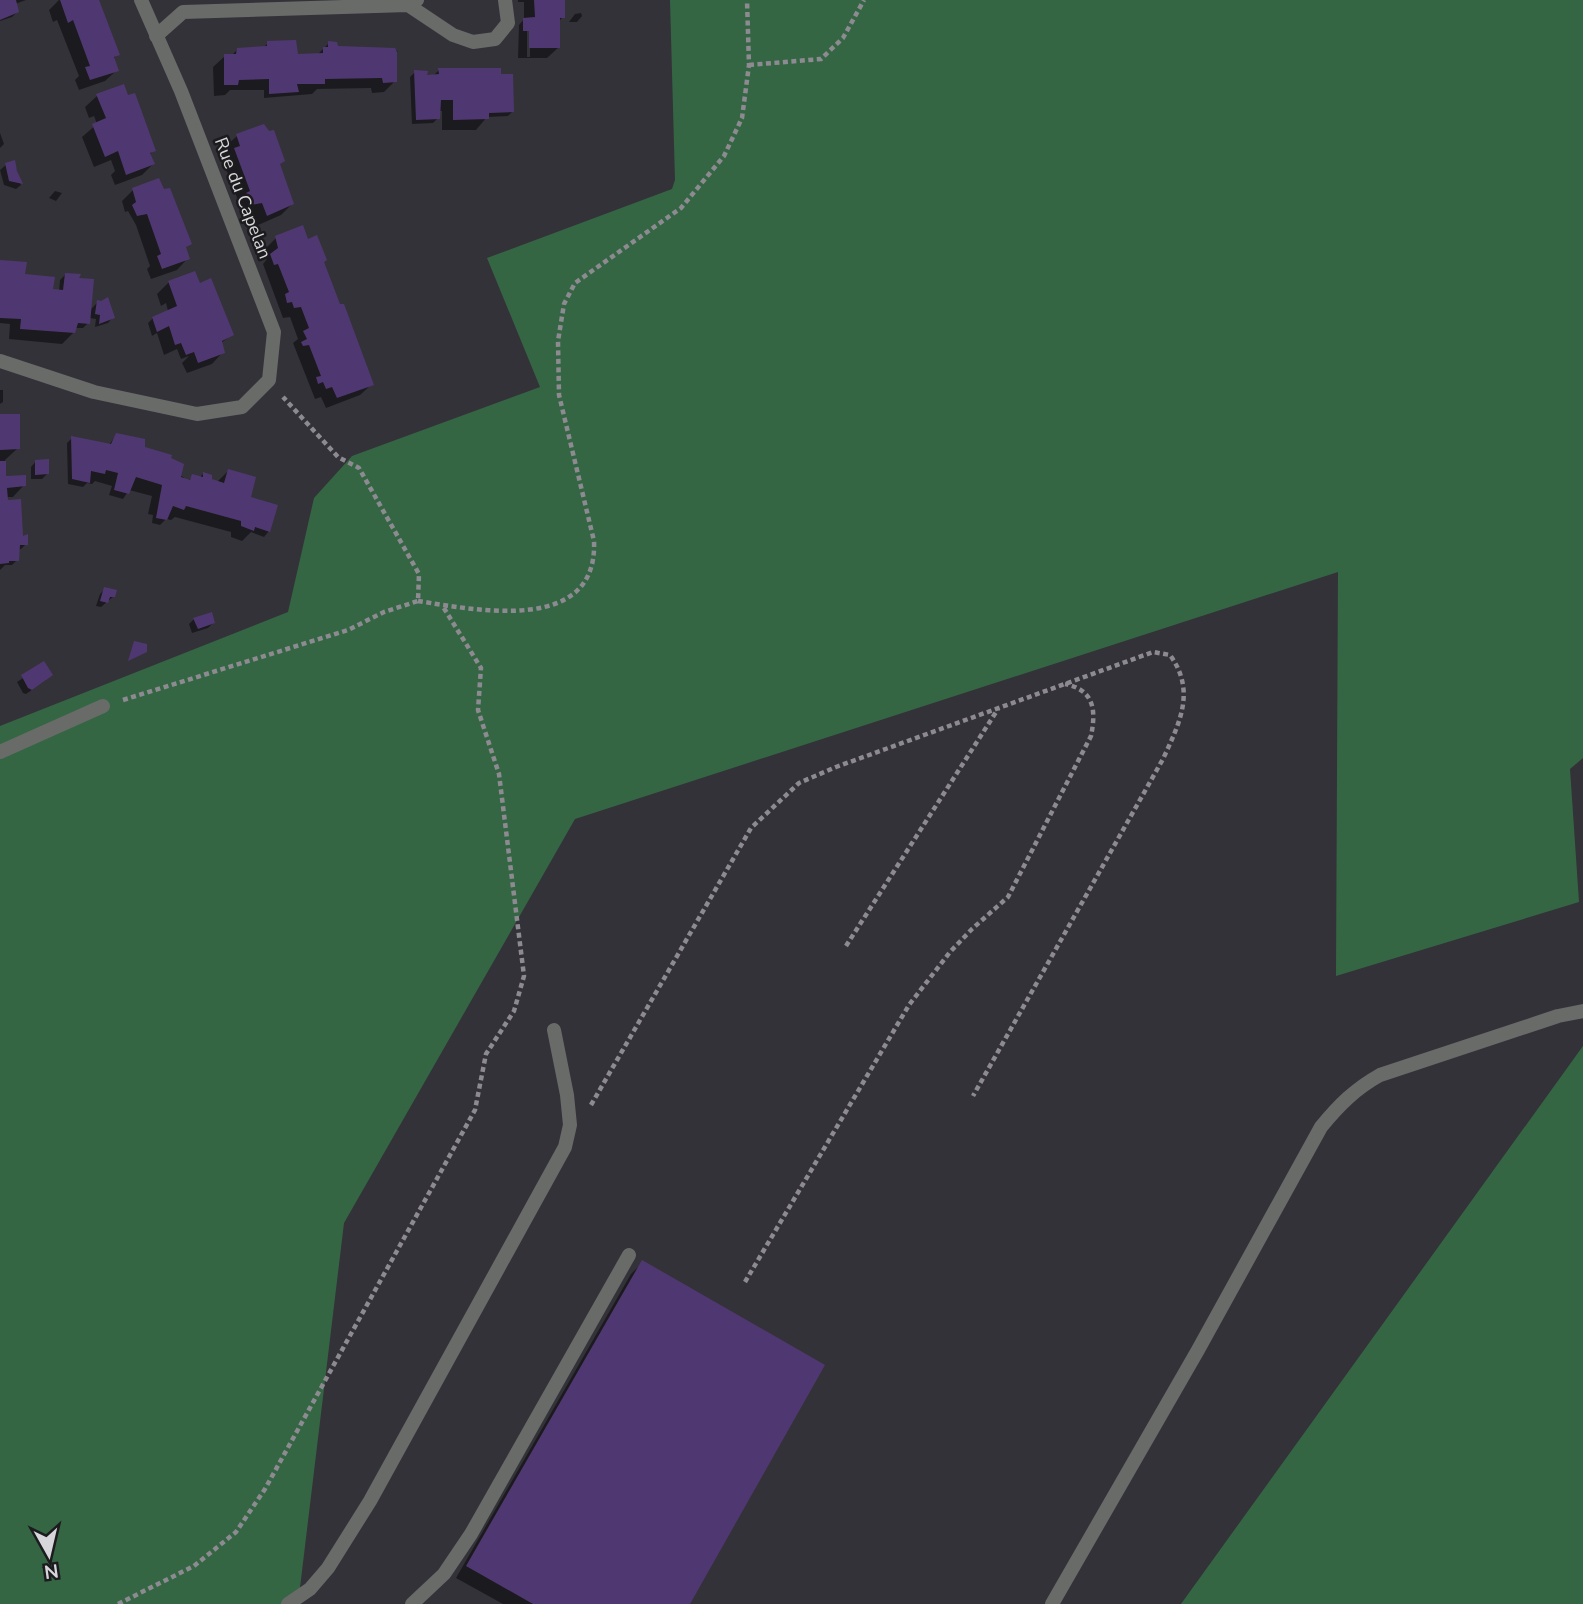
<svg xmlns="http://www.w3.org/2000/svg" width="1583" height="1604" viewBox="0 0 1583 1604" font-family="'Nunito Sans',sans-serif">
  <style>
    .green { fill: #356644 }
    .shadow { fill: #0007; fill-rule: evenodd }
    .building { fill: #4f3871 }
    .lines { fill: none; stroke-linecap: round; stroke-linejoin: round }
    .path { stroke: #8d8b91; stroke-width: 4.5; stroke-dasharray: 5 3.5; stroke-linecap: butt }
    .service { stroke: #686b68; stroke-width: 14 }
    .minor { stroke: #686b68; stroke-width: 14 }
    .labels { text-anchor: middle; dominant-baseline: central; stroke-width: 5; stroke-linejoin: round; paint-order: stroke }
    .street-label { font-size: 18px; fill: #d7d6da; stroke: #1c1b1e }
  </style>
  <rect width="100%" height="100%" fill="#343239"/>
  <path class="green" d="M 670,0 L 1583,0 L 1583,758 L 1570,769 L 1579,902 L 1336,976 L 1338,572 L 575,819 L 344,1223 L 298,1604 L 0,1604 L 0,726 L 288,612 L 314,498 L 352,456 L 540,387 L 487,258 L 672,189 L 675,180 Z
    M 1583,1046 L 1583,1604 L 1181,1604 Z"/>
  <path class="shadow" d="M 0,0 L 26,0 L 15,4 L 17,12 L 12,17 L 0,21 Z
    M 59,0 L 91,0 L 118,54 L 113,59 L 117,70 L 105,81 L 79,90 L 75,80 L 79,76 L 57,20 L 53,22 L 49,10 Z
    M 518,0 L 563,0 L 563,17 L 558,22 L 559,47 L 547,58 L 518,58 L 519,25 L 524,19 L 524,2 L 518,2 ZM 530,28 L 530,57 L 527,57 L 527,31 Z
    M 581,13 L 582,16 L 577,22 L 569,22 L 575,14 Z
    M 268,43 L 297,55 L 317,55 L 329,43 L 332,49 L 385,49 L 398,51 L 395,54 L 395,81 L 384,92 L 372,93 L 371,88 L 317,89 L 312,94 L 264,98 L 264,90 L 230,90 L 225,95 L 214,96 L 213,67 L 225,56 L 231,56 L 237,50 L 262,49 Z
    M 439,70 L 513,111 L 508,116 L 487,117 L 476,130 L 442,130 L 442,111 L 438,111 L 438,118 L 433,123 L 412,124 L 410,77 L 415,72 L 426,77 L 433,76 Z
    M 123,86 L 154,150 L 149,155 L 153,164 L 142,175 L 115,185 L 111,175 L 115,171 L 111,160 L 94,167 L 82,137 L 97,124 L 94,116 L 89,118 L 85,107 L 97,96 Z
    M 263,126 L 292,204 L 281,215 L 256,226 L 251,213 L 244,216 L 223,161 L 228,156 L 225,147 L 237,136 Z
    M 0,133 L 4,144 L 0,148 Z
    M 14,162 L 21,185 L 16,189 L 4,185 L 0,170 L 6,165 Z
    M 133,190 L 190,243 L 184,249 L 188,258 L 177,270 L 151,279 L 147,269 L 150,266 L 136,225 L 128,211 L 125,212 L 122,201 Z
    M 55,191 L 62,193 L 56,201 L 49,198 Z
    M 276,238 L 307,241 L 322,262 L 372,384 L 360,395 L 326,408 L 321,397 L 315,399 L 293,343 L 298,339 L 290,317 L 283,318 L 263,264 L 267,259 L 265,249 Z
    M 0,262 L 59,292 L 60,280 L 65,275 L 78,280 L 90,310 L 98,302 L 113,317 L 108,323 L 95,327 L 96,319 L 89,318 L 88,323 L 83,328 L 74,328 L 74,332 L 62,344 L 9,339 L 10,324 L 0,323 Z
    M 169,282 L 198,285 L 232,335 L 221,343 L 223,352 L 212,364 L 187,373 L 182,363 L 189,356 L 181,359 L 177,349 L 164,355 L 157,333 L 152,336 L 148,323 L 153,318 L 168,311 L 166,303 L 161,306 L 157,294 Z
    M 0,390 L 3,390 L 3,402 L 0,404 Z
    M 0,416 L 18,448 L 5,460 L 5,477 L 24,485 L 13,497 L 6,497 L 21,537 L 26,544 L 21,549 L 18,550 L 17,560 L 12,565 L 5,565 L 0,570 Z
    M 116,435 L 143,446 L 188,481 L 193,476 L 199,478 L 203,474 L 217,482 L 228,471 L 249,498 L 269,531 L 264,537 L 251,532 L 242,541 L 231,537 L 231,532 L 175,517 L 171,520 L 166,519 L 160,525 L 152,523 L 153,515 L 148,514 L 152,496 L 129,490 L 123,499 L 109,495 L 112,486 L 95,481 L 92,484 L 87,483 L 83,487 L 68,484 L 67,443 L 72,438 L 109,445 Z
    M 36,461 L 48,473 L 42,479 L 31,479 L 31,467 Z
    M 105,589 L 114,596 L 101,607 L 96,606 L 100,594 Z
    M 194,619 L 213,623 L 208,628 L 192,633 L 189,624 Z
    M 44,664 L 46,680 L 26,694 L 23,693 L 17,682 Z
    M 642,1263 L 687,1604 L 503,1604 L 456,1578 L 631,1274 Z"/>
  <path class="building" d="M 0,0 L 16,0 L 19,12 L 0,20 Z
    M 60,0 L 99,0 L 120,55 L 114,57 L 119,71 L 90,80 L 85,67 L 90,66 L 73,20 L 68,23 Z
    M 534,0 L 565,0 L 565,18 L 560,18 L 560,48 L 529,48 L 529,31 L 523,31 L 523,18 L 535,17 Z
    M 296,40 L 298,54 L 323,53 L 323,47 L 328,47 L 328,41 L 337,42 L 338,46 L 395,48 L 397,52 L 397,82 L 383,83 L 382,78 L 325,79 L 325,84 L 297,84 L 299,92 L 269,94 L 269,79 L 239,80 L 238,85 L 224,85 L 224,54 L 236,54 L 237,48 L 267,46 L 267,41 Z
    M 438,68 L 501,68 L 501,74 L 513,74 L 514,112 L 489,113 L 489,119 L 453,120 L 453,100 L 441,100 L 440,119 L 416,120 L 414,70 L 428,71 L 427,75 L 439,74 Z
    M 124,84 L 128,95 L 135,93 L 156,151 L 150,153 L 155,164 L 126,175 L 118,151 L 105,157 L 92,124 L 106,118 L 96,94 Z
    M 264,124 L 269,131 L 274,130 L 285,161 L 280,164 L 294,204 L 267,216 L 262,203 L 251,205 L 246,193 L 250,191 L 234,148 L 240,146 L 236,134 Z
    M 15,160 L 17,171 L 23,184 L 9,181 L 5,163 Z
    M 159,178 L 164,189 L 170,188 L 192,244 L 186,247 L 190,259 L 162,269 L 157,256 L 161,254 L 147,214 L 137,216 L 132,205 L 136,202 L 132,188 Z
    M 303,225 L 308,239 L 317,235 L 327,260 L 324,262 L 340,304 L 344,304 L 374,385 L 337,398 L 332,387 L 326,389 L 323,382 L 318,384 L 316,377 L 321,376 L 309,345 L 303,346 L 301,342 L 307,339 L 303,331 L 309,328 L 301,307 L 294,308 L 292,302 L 287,303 L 285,294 L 289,292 L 278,264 L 274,265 L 270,254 L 278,248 L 275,236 Z
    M 0,260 L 27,262 L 25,274 L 55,277 L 53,289 L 63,290 L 65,273 L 81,274 L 79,278 L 94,279 L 90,324 L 78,323 L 75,333 L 20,329 L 21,319 L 0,318 Z
    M 195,271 L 200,283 L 211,278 L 234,335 L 222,341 L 225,353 L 198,363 L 194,352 L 186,355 L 181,343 L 175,345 L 169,326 L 157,332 L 152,317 L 177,306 L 168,281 Z
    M 108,297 L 115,318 L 99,324 L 100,315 L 95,314 L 97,300 L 101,301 Z
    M 0,414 L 20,414 L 20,449 L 0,450 Z
    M 116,433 L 145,439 L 145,447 L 172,455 L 171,458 L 184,464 L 181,477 L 190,480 L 192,474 L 203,477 L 203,472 L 212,475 L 212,479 L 224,483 L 228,469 L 256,477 L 251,497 L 278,505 L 270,532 L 255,527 L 254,531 L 241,526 L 241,521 L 186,506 L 184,510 L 173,506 L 167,520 L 156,518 L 162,485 L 136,477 L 129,494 L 114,490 L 118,473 L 106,470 L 105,474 L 91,471 L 90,483 L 72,479 L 71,436 L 111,444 Z
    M 49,459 L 49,474 L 35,475 L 35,460 Z
    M 0,461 L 6,461 L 6,476 L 26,475 L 26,486 L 7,488 L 8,500 L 21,499 L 23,536 L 28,534 L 28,545 L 20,545 L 19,561 L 9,561 L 9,563 L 0,564 Z
    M 104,587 L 117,590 L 115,597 L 110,597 L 108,603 L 100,601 Z
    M 212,612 L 215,623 L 198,629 L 193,618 Z
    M 134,641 L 147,644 L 147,652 L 128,661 Z
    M 44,661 L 53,675 L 32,690 L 28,688 L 21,675 Z
    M 642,1260 L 825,1365 L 690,1604 L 533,1604 L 466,1566 Z"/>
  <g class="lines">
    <path class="path" d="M 749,65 L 821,59 L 843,38 L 864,0
      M 418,601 C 476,610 598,635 594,541 L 559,395 L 558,341 L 564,304 L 575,283 L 681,208 L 724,156 L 742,118 L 749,65 L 747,0
      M 123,700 L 348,630 L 384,612 L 418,601 L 419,574 L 359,468 L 338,457 L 283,397
      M 846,946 L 998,709
      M 591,1105 L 751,828 L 799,783 L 836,767 L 1153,652 L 1170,655 C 1196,691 1180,722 1163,759 L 973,1096
      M 745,1282 L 909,1005 L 950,952 L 972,929 L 1008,897 L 1091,736 C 1096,711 1095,690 1065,684
      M 118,1604 L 194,1566 L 236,1532 L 265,1489 L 475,1110 L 486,1054 L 514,1011 L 524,976 L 499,774 L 478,710 L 481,668 L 442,605"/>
    <path class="service" d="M 0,752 L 103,706
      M 288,1604 L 310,1589 L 328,1568 L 370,1501 L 565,1147 L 570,1125 L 567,1095 L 554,1030
      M 412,1604 L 444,1574 L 471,1534 L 629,1255
      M 1052,1604 L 1198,1350 L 1321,1127 C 1339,1105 1355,1089 1380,1075 L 1558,1016 L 1583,1011"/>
    <path class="minor" d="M 408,5 L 453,35 L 473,42 L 495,39 L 508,23 L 505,0
      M 156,36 L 183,12 L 408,5 L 417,0
      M 0,361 L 94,392 L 197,414 L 242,407 L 269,380 L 274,332 L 181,91 L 141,0"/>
  </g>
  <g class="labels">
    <g class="street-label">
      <text transform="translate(243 198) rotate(69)">Rue du Capelan</text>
    </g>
  </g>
  <g transform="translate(49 1555) rotate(172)" stroke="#1c1b1e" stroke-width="5" paint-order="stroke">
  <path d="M0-5L12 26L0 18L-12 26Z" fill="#d7d6da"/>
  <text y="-10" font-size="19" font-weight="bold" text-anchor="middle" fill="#d7d6da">N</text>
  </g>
</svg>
